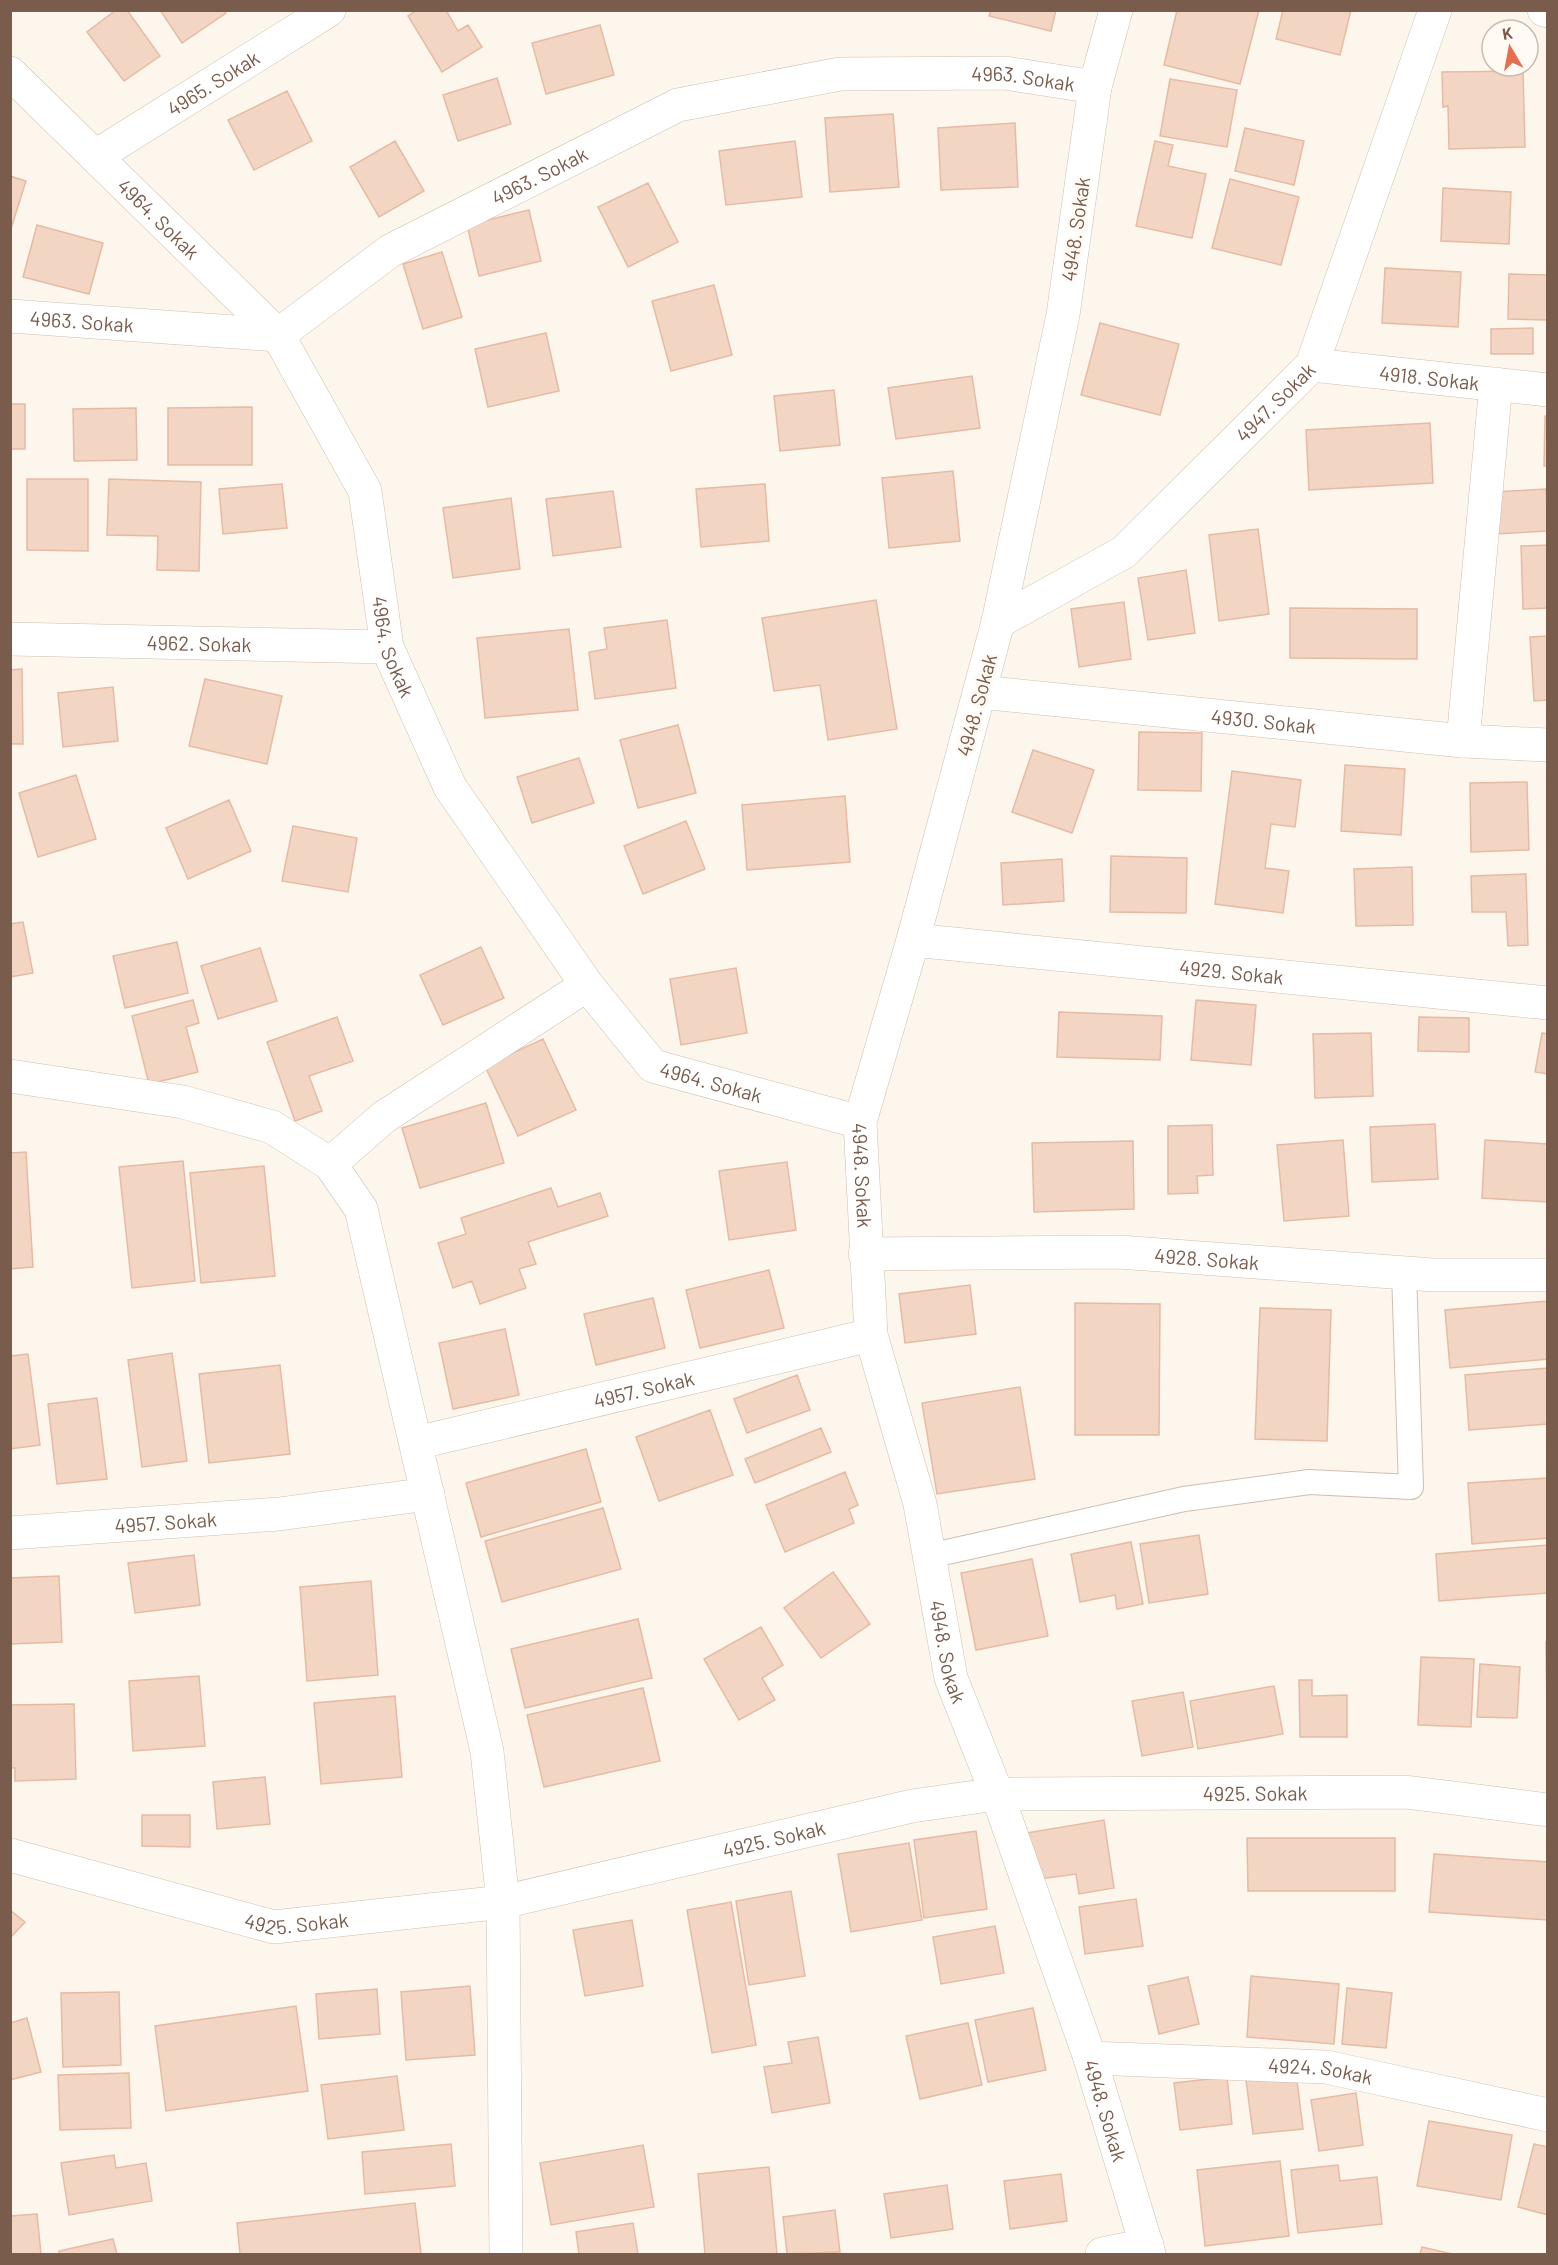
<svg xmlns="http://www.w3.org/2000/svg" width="1558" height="2265" viewBox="0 0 1558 2265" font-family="Barlow,sans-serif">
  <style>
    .building { fill: #f3d5c3; stroke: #e6bba3; stroke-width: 1.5 }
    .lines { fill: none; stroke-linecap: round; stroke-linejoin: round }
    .service-casing { stroke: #d1beb0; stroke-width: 26 }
    .minor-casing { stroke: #d1beb0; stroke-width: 34 }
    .service { stroke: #fff; stroke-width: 24 }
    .minor { stroke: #fff; stroke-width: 33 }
    .labels { text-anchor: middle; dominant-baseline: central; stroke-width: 6; stroke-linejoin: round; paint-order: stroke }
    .street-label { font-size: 20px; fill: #7a5c4d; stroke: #fffaf3 }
  </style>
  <rect width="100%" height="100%" fill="#fdf6ec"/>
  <path class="building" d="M 116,10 L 127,10 L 160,56 L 124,81 L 87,32 Z
    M 160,10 L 224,10 L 226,13 L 182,43 Z
    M 417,10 L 446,10 L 458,31 L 468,25 L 482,47 L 442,72 L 408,16 Z
    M 991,10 L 1056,10 L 1051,31 L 989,16 Z
    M 1177,10 L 1259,10 L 1240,84 L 1164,65 Z
    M 1283,10 L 1351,10 L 1340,55 L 1276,39 Z
    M 600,25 L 614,75 L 546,94 L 532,43 Z
    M 1523,71 L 1525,147 L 1449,149 L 1448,106 L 1443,107 L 1442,72 Z
    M 497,78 L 511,124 L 458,141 L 443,95 Z
    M 1170,79 L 1237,90 L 1227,147 L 1160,136 Z
    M 287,91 L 312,141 L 254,170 L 228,120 Z
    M 893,114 L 899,187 L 830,192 L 825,118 Z
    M 1015,123 L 1018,187 L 941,190 L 938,128 Z
    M 1245,128 L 1304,141 L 1294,185 L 1235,171 Z
    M 395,141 L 424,191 L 379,217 L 350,167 Z
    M 795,141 L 802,197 L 726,205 L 719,151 Z
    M 1155,141 L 1173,145 L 1168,166 L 1206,174 L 1192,238 L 1136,226 Z
    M 10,176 L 26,181 L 10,232 Z
    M 1230,179 L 1299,197 L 1281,265 L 1212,248 Z
    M 648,183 L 678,242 L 628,267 L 598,207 Z
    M 1443,188 L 1511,192 L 1509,244 L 1441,241 Z
    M 529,210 L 541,261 L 479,276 L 467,225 Z
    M 37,225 L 103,243 L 89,294 L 23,277 Z
    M 442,252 L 462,317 L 423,329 L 403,264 Z
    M 1385,268 L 1461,272 L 1458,327 L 1382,323 Z
    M 1509,274 L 1548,275 L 1548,320 L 1508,319 Z
    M 714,285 L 732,355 L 671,371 L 652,301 Z
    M 1100,323 L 1179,344 L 1160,415 L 1081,395 Z
    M 1533,328 L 1533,354 L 1491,354 L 1491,329 Z
    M 546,333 L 559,391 L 488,407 L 475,349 Z
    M 972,376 L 980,428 L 896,439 L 888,388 Z
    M 834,390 L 840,445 L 780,451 L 774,396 Z
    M 10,404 L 25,404 L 25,449 L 10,449 Z
    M 252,407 L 252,465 L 168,465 L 168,408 Z
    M 136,408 L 137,460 L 74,461 L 73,409 Z
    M 1545,416 L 1548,416 L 1548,466 L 1544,466 Z
    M 1430,423 L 1433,483 L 1309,490 L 1306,430 Z
    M 953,471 L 960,541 L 889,548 L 882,478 Z
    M 27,479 L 88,479 L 88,551 L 27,550 Z
    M 109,479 L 201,482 L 199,571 L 157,570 L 158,536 L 107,535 Z
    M 282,484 L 287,528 L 223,534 L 219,489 Z
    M 765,484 L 769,541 L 701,547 L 696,489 Z
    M 1546,489 L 1548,531 L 1495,534 L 1493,492 Z
    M 613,491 L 621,547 L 553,556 L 546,499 Z
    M 511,498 L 520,569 L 453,578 L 443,508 Z
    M 1258,529 L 1269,614 L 1219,621 L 1209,535 Z
    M 1548,545 L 1548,608 L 1523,609 L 1521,546 Z
    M 1186,570 L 1195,633 L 1148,640 L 1138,578 Z
    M 876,600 L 897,729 L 828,740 L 820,685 L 774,691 L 762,618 Z
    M 1124,602 L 1131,659 L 1079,667 L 1071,609 Z
    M 1290,608 L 1417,609 L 1417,659 L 1290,658 Z
    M 667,620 L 676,688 L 595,699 L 589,652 L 607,649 L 604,628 Z
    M 569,629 L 578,710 L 485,718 L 477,638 Z
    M 1548,636 L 1548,700 L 1534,701 L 1530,637 Z
    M 22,669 L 23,744 L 10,744 L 10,670 Z
    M 205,679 L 282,696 L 267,764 L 189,746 Z
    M 113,687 L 118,741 L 63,747 L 58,693 Z
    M 678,725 L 696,793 L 638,808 L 620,740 Z
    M 1139,732 L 1202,733 L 1201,791 L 1138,790 Z
    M 1033,750 L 1094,770 L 1072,833 L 1012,812 Z
    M 579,758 L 594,803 L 532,823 L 517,777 Z
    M 1345,765 L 1405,769 L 1401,835 L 1341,831 Z
    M 1232,771 L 1301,780 L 1295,827 L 1271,824 L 1265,868 L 1289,871 L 1283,913 L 1215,904 Z
    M 76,775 L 96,839 L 38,857 L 19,793 Z
    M 1527,782 L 1529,850 L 1471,852 L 1470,783 Z
    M 845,796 L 850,862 L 747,870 L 742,805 Z
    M 229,800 L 251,851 L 188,879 L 166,828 Z
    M 686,821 L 705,869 L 643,894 L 624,846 Z
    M 293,826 L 357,838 L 348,892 L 282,881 Z
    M 1111,856 L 1187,858 L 1186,913 L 1110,912 Z
    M 1062,859 L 1064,901 L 1003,905 L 1001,863 Z
    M 1412,867 L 1413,925 L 1356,926 L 1354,869 Z
    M 1526,874 L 1528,945 L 1508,946 L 1506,912 L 1472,912 L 1471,876 Z
    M 23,922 L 33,973 L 10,977 L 10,924 Z
    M 177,942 L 188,993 L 125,1008 L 113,956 Z
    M 481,947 L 504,998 L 443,1025 L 420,975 Z
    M 260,948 L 277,1001 L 218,1019 L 201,966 Z
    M 736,968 L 747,1033 L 681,1045 L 670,979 Z
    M 193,1000 L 199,1023 L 186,1027 L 198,1072 L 149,1084 L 132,1016 Z
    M 1196,1000 L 1256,1005 L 1251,1065 L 1191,1060 Z
    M 1059,1012 L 1162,1016 L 1160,1060 L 1057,1057 Z
    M 337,1017 L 353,1061 L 309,1076 L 322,1111 L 295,1121 L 267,1042 Z
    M 1419,1017 L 1469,1018 L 1469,1052 L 1418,1051 Z
    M 1371,1033 L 1373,1096 L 1315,1098 L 1313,1034 Z
    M 1542,1033 L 1548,1034 L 1548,1074 L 1535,1072 Z
    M 543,1039 L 576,1110 L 518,1136 L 485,1066 Z
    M 486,1103 L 504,1163 L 420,1188 L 402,1128 Z
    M 1435,1124 L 1438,1179 L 1372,1182 L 1370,1127 Z
    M 1212,1125 L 1213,1175 L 1197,1176 L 1198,1193 L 1168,1194 L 1168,1126 Z
    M 1343,1140 L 1349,1216 L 1284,1221 L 1277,1145 Z
    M 1485,1140 L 1548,1144 L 1548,1202 L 1482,1198 Z
    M 1133,1141 L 1134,1209 L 1034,1212 L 1032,1143 Z
    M 26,1152 L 33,1267 L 10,1269 L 10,1153 Z
    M 183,1161 L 195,1281 L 132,1288 L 119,1167 Z
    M 787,1162 L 796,1230 L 729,1240 L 719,1171 Z
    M 264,1166 L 275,1276 L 201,1283 L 190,1173 Z
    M 551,1188 L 558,1207 L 600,1193 L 608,1216 L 528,1242 L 536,1264 L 519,1269 L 526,1288 L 480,1304 L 472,1281 L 453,1288 L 438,1243 L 466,1234 L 461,1218 Z
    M 769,1270 L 784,1328 L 700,1348 L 686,1290 Z
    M 970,1285 L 976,1334 L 905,1343 L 899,1294 Z
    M 653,1298 L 665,1348 L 596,1365 L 584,1314 Z
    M 1548,1301 L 1548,1359 L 1450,1368 L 1445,1310 Z
    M 1075,1303 L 1160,1304 L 1159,1435 L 1075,1435 Z
    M 1260,1308 L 1331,1310 L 1327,1441 L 1255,1439 Z
    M 505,1329 L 519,1395 L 453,1409 L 439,1343 Z
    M 172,1353 L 187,1461 L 142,1467 L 128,1360 Z
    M 28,1354 L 40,1445 L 10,1449 L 10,1356 Z
    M 280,1365 L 290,1454 L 209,1463 L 199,1374 Z
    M 1548,1368 L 1548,1424 L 1469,1430 L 1465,1375 Z
    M 797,1375 L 810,1410 L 747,1433 L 734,1399 Z
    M 1020,1387 L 1035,1479 L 937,1494 L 922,1403 Z
    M 97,1398 L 107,1479 L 57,1484 L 48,1404 Z
    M 710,1410 L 733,1475 L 659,1501 L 636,1437 Z
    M 821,1428 L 831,1452 L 755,1483 L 745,1459 Z
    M 586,1449 L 601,1502 L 481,1537 L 466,1483 Z
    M 845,1472 L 858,1505 L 849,1509 L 854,1523 L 785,1552 L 766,1505 Z
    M 1548,1478 L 1548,1538 L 1472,1544 L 1468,1483 Z
    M 603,1508 L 621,1569 L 502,1602 L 485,1541 Z
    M 1199,1535 L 1208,1594 L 1149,1603 L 1140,1544 Z
    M 1131,1542 L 1143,1604 L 1117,1609 L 1115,1595 L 1080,1602 L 1071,1554 Z
    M 1548,1545 L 1548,1593 L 1439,1601 L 1436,1554 Z
    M 194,1555 L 200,1605 L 135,1613 L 128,1563 Z
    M 1032,1559 L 1048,1636 L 976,1650 L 961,1573 Z
    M 833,1572 L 870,1624 L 821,1658 L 784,1608 Z
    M 59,1576 L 62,1642 L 10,1644 L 10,1578 Z
    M 371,1581 L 378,1675 L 307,1681 L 300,1587 Z
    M 638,1619 L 652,1678 L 525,1708 L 511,1649 Z
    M 761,1627 L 783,1665 L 762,1678 L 775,1700 L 739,1720 L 704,1659 Z
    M 1546,1642 L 1548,1642 L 1548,1718 L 1547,1718 Z
    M 1421,1657 L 1474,1659 L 1471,1727 L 1418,1725 Z
    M 1480,1664 L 1520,1667 L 1517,1718 L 1477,1717 Z
    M 199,1676 L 205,1746 L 133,1751 L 129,1681 Z
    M 1299,1680 L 1312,1680 L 1312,1696 L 1347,1695 L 1347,1737 L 1300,1737 Z
    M 1274,1686 L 1283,1734 L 1198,1749 L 1190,1701 Z
    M 643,1688 L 660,1761 L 544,1787 L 527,1715 Z
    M 1183,1692 L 1193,1747 L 1142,1756 L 1132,1701 Z
    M 395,1696 L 402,1777 L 321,1784 L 314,1703 Z
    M 74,1704 L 76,1779 L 15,1781 L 15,1768 L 10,1768 L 10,1705 Z
    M 265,1777 L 270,1824 L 217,1829 L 213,1782 Z
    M 142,1815 L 190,1815 L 190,1847 L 142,1846 Z
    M 1104,1820 L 1114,1888 L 1079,1894 L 1076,1874 L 1033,1880 L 1026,1833 Z
    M 976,1831 L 987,1909 L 924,1918 L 914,1840 Z
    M 1247,1838 L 1395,1838 L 1395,1891 L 1248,1891 Z
    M 909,1843 L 922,1920 L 851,1932 L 838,1854 Z
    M 1434,1854 L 1548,1862 L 1548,1920 L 1429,1912 Z
    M 791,1891 L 805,1976 L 749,1985 L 736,1901 Z
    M 1136,1899 L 1143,1946 L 1085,1954 L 1079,1907 Z
    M 731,1902 L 756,2045 L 712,2053 L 687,1910 Z
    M 10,1910 L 25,1922 L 10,1938 Z
    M 632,1920 L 643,1986 L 585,1996 L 573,1930 Z
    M 995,1926 L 1004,1973 L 941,1984 L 933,1937 Z
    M 1251,1976 L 1339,1984 L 1334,2044 L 1247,2037 Z
    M 1188,1977 L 1199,2024 L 1159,2034 L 1148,1986 Z
    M 470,1986 L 475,2055 L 406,2060 L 401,1992 Z
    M 1347,1988 L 1392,1993 L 1386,2048 L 1342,2044 Z
    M 377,1989 L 380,2034 L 319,2039 L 316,1994 Z
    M 119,1992 L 121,2065 L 63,2067 L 61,1993 Z
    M 296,2006 L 308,2091 L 166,2111 L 155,2026 Z
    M 1033,2008 L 1046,2070 L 988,2082 L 975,2020 Z
    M 27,2018 L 41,2072 L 10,2080 L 10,2023 Z
    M 968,2023 L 982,2085 L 920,2099 L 906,2036 Z
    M 818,2037 L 830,2103 L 772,2113 L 764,2067 L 792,2063 L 788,2042 Z
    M 129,2073 L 131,2128 L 60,2130 L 58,2075 Z
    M 1296,2073 L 1303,2129 L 1253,2134 L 1246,2080 Z
    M 397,2076 L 404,2130 L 328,2139 L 321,2085 Z
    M 1227,2077 L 1232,2124 L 1180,2130 L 1174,2083 Z
    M 1356,2093 L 1363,2145 L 1319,2151 L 1311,2100 Z
    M 1429,2121 L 1512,2135 L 1501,2200 L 1417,2186 Z
    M 451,2144 L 455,2186 L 365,2194 L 362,2152 Z
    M 1534,2144 L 1548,2147 L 1548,2215 L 1518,2207 Z
    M 643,2145 L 654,2207 L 551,2225 L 540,2163 Z
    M 114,2155 L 116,2168 L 146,2163 L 152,2201 L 69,2215 L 61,2163 Z
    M 1280,2161 L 1289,2236 L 1205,2246 L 1197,2170 Z
    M 1338,2165 L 1340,2181 L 1377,2177 L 1382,2224 L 1298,2233 L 1291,2170 Z
    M 769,2167 L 777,2254 L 705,2254 L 698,2174 Z
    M 1061,2174 L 1067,2221 L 1010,2229 L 1004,2181 Z
    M 947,2185 L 953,2229 L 891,2238 L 884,2194 Z
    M 415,2203 L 421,2254 L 240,2254 L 237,2223 Z
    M 835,2210 L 840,2252 L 787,2254 L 783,2217 Z
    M 37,2214 L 41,2254 L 10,2254 L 10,2216 Z
    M 633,2223 L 638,2254 L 579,2254 L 576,2232 Z
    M 113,2239 L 117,2254 L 59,2254 L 59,2251 Z
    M 1422,2247 L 1452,2254 L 1420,2254 Z"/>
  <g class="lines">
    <g class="service-casing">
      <path id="service" d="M 929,1556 L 1184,1499 L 1309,1482 L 1411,1487 L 1404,1272"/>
    </g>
    <g class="minor-casing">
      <g id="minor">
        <path id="s1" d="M 1116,10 L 1095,87 L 1063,315 L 998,622 L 913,940 L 860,1122 L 871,1335 L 920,1504 L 951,1678 L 997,1794 L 1090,2058 L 1149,2254"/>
        <path d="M 1544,10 L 1548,11"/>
        <path id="s2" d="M 10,73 L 278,335 L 365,491 L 387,647 L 450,787 L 587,985 L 653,1066 L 860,1122"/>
        <path id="s3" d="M 96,156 L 329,10"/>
        <path id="s4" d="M 10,316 L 278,335 L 390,251 L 678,105 L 840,74 L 1005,73 L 1095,87"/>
        <path id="s5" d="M 1312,365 L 1548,390"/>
        <path id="s6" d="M 998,622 L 1124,552 L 1312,365 L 1435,10"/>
        <path id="s7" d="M 10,639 L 387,647"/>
        <path id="s8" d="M 980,692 L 1463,741 L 1548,745"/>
        <path d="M 1463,741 L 1496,384"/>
        <path id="s9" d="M 913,940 L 1548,1003"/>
        <path d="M 10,1076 L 183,1102 L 272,1127 L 330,1164 L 361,1209 L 487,1751 L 503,1902 L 506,2254"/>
        <path d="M 330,1164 L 384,1117 L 587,985"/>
        <path id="s10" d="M 865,1254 L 1119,1252 L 1433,1275 L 1548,1275"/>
        <path id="s11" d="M 416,1443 L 871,1335"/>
        <path id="s12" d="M 10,1533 L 279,1514 L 428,1494"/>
        <path id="s13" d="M 10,1855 L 274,1927 L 503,1902 L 912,1806 L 997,1794 L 1405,1792 L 1548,1810"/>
        <path id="s14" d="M 1090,2058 L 1326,2067 L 1548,2115"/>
        <path d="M 1102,2254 L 1147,2245"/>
      </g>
    </g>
    <use href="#service" class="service"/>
    <use href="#minor" class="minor"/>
  </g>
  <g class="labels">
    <g class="street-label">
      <text stroke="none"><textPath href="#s4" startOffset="1080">4963. Sokak</textPath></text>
      <text stroke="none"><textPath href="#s3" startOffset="138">4965. Sokak</textPath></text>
      <text stroke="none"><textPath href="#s4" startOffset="576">4963. Sokak</textPath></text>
      <text stroke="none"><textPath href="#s2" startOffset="208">4964. Sokak</textPath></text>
      <text transform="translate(1075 229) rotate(-82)">4948. Sokak</text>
      <text stroke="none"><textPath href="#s4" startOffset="72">4963. Sokak</textPath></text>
      <text stroke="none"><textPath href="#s5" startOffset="118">4918. Sokak</textPath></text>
      <text stroke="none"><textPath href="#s6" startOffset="357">4947. Sokak</textPath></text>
      <text stroke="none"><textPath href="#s7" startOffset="189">4962. Sokak</textPath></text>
      <text stroke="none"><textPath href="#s2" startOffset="712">4964. Sokak</textPath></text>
      <text transform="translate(976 705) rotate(-75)">4948. Sokak</text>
      <text stroke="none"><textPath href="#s8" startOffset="285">4930. Sokak</textPath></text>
      <text stroke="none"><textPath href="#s9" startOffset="320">4929. Sokak</textPath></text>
      <text stroke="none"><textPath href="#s2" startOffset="1270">4964. Sokak</textPath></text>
      <text stroke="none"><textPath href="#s1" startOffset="1196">4948. Sokak</textPath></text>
      <text stroke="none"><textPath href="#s10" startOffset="342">4928. Sokak</textPath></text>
      <text stroke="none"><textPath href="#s11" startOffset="234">4957. Sokak</textPath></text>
      <text stroke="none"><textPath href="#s12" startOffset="156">4957. Sokak</textPath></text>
      <text stroke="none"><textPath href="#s1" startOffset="1682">4948. Sokak</textPath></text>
      <text stroke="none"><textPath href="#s13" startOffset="1268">4925. Sokak</textPath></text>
      <text stroke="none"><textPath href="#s13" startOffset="782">4925. Sokak</textPath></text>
      <text stroke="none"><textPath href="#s13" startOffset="296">4925. Sokak</textPath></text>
      <text stroke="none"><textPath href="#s14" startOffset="231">4924. Sokak</textPath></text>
      <text stroke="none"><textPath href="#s1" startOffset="2168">4948. Sokak</textPath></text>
    </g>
  </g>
  <rect width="1558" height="2265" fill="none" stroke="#7a5c4d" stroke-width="24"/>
  <g transform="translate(1510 48) rotate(350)"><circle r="28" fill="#fffaf3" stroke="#cabbb1" stroke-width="1.5"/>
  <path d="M0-4.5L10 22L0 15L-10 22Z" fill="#e76f51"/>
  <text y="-9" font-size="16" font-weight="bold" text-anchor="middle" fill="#7a5c4d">K</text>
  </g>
</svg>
